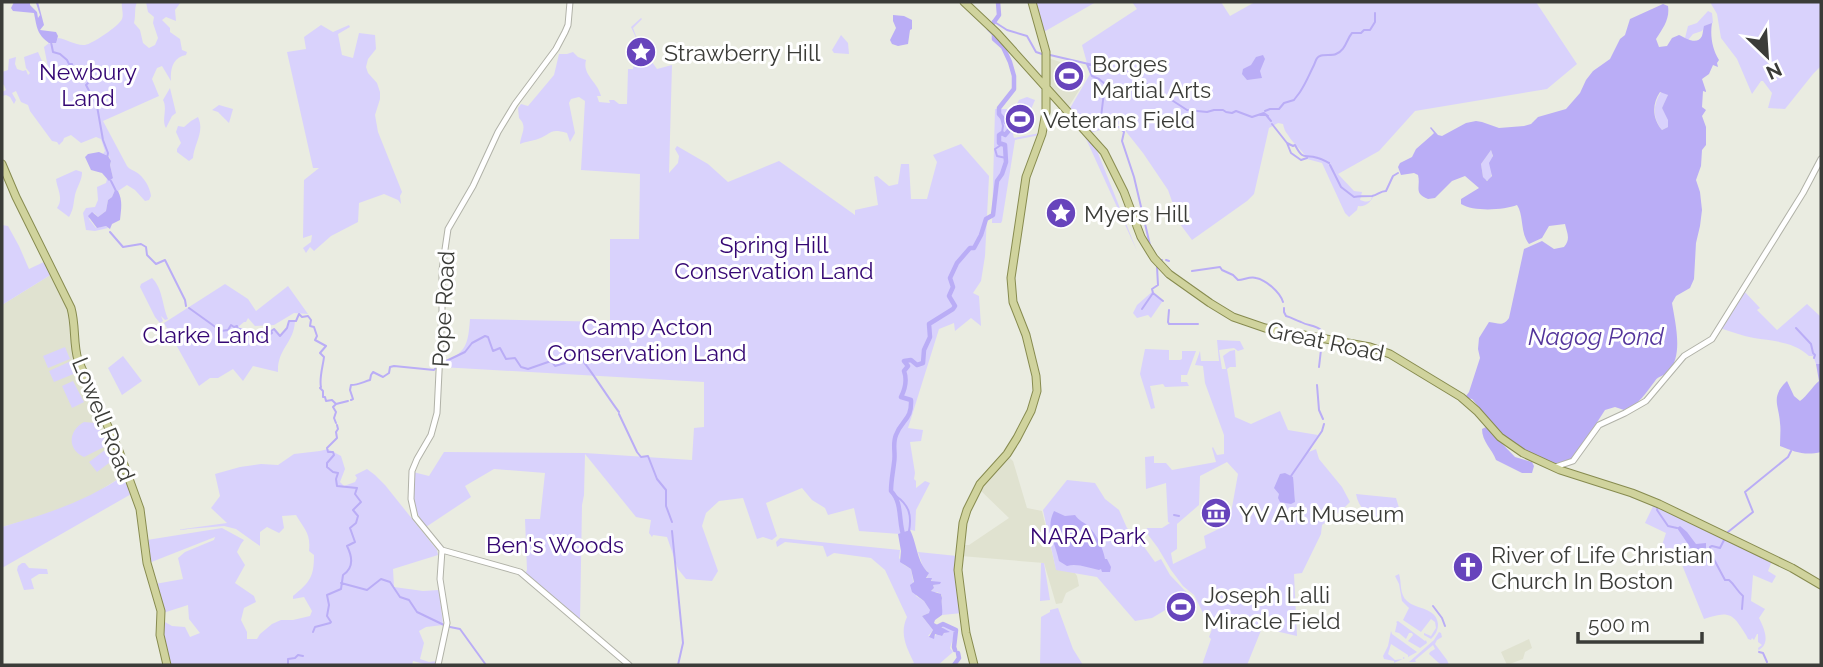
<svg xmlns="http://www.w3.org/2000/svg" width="1823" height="667" viewBox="0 0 1823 667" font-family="Raleway,sans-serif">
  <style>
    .built { fill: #e0e2d0 }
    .green { fill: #d9d2fc; fill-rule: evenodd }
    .water { fill: #baadf6; fill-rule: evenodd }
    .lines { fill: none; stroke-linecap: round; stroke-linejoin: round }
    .stream { stroke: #baadf6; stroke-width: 2 }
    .river { stroke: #baadf6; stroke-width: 4.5 }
    .minor-casing { stroke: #b1b2a8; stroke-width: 7 }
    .major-casing { stroke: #878b4f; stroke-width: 9 }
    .minor { stroke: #fff; stroke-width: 5 }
    .major { stroke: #d0d39d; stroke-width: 7 }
    .labels { text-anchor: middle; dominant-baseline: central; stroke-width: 6; stroke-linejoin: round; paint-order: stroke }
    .poi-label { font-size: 23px; fill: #3b3c38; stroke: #fff; text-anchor: start }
    .park-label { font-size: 23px; fill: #340673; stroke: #fff }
    .street-label { font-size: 23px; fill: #3b3c38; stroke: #fff }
    .water-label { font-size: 24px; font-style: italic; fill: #53349b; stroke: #fff }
  </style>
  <rect width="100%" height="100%" fill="#eaece1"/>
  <path class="built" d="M 1048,58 L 1076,67 L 1081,87 L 1068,108 L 1049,87 Z
    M 52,274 L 70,314 L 72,340 L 126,474 L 91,496 L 51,513 L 2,527 L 2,305 Z
    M 1008,456 L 1013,461 L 1027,508 L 1042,511 L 1056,569 L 1075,573 L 1077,576 L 1079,586 L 1066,593 L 1062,603 L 1056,604 L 1044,563 L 961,556 L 962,545 L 969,545 L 1009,518 L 979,489 Z
    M 1529,639 L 1532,648 L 1525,652 L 1523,659 L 1507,665 L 1501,652 Z"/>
  <path class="green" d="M 122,2 L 137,2 C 134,9 136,15 134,23 L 140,30 L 143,43 L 149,48 L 155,45 L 158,38 L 153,23 L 154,17 L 148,12 L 146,2 L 181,2 L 175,10 L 176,21 L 166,17 L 162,20 L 170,28 L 170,32 L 180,39 L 182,50 L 187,52 L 186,55 C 173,57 170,69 171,81 L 162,66 L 157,68 L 152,79 L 159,96 L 103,121 L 127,166 C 129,169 133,170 136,172 C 144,177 150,187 151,196 L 149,200 L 145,201 L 135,190 L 127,185 L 118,191 L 115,190 L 112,197 L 108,200 L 106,211 L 98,217 L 94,213 L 89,219 L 96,228 L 106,226 L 108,228 L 95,231 L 86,230 L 83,213 L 86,208 L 95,207 L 98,200 L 97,187 L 106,183 L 107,179 L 113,178 L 110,165 L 111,162 L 109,156 L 103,154 L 105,151 L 101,139 L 96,137 L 81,143 L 71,135 L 64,138 L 63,141 L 59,145 L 57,142 L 52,141 L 30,111 L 28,105 L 21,102 L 16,91 L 12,93 L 16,100 L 14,104 L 10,97 L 6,95 L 2,96 L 2,92 L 6,90 L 4,85 L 2,84 L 2,72 L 8,70 L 9,59 L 16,57 L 15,64 L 17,69 L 23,71 L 26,70 L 28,75 L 30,73 L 26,68 L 24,57 L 38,52 L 45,68 L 48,67 L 44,47 L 49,43 L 52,44 L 58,38 C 67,39 76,46 85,45 C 92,44 119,26 122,19 C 124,14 121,7 122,2 Z
    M 1034,2 L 1096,2 L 1042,33 Z
    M 1132,2 L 1221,2 L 1230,16 L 1255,2 L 1536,2 L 1577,64 L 1547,89 L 1415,111 L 1379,151 L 1338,174 L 1354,191 L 1362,192 L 1360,200 C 1364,201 1366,203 1371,200 L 1372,196 L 1374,195 C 1371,202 1366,207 1358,206 L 1357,210 L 1349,217 L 1345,213 L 1322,163 L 1307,159 C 1302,149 1293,144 1288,135 C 1285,132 1284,128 1283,124 L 1278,123 L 1269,128 L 1254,194 L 1247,201 L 1192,240 L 1180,224 L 1168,190 L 1143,153 L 1120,124 L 1090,133 L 1137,251 L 1077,119 L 1069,110 L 1090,74 L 1082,45 L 1137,9 Z
    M 1710,2 L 1821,2 L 1821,66 L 1813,74 L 1785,109 L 1768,108 L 1772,93 L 1763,81 L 1761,81 L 1752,94 L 1737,59 L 1721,38 L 1717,14 Z
    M 1708,11 L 1712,13 L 1713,23 L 1705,26 L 1702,31 L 1693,34 L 1688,40 L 1685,38 L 1688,26 L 1697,23 Z
    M 641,18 L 642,19 L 633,28 L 639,44 L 657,69 L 672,65 L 669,173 L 678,163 L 679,156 L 675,149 L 677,146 L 708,164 L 728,182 L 779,161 L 855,215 L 855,210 L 878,205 L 874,177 L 877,176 L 889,186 L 898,184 L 901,164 L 909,164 L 911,199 L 927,199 L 937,162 L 933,155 L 961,144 L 989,176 L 985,256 L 981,281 L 973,293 L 979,296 L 981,326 L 971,318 L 955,331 L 954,323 L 939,329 L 908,428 L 923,430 L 921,441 L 910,442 L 915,473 L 914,479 L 916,481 L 916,488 L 925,481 L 930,483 L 916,510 L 915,531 L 911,530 L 900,534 L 859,531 L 854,508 L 828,515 L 825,508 L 812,500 L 802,488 L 766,503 L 777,536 L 772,540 L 763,537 L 757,539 L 743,498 L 719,501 L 706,513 L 702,526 L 718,571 L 712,581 L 686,579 L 678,569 L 667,537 L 653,535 L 652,537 L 649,533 L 651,520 L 636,517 L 585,454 L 584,495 L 582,505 L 580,621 L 525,574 L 527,570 L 525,519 L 540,519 L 545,473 L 494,469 L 465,486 L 471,497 L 426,527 C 411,508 413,496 413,472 L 429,476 L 444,452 L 585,453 L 692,460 L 694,428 L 704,427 L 704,382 L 441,367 L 441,363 C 467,353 468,344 470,319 L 610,322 L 610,239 L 639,239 L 640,174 L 581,170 L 585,101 L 579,97 L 571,99 L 569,103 L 575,133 L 570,142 L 567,133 C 548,128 553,134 538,139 C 532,141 527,141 520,144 C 521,133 528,127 519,118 L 518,108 L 521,104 L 528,106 L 554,75 L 559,54 L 567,54 L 573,52 L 578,57 L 586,60 C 582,75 598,82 601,96 L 597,96 L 599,102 L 610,103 L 609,100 L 614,100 L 619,104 L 627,104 L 628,69 L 633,69 L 638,42 L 631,27 Z
    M 321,25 L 333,32 L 349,25 L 350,27 L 338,34 L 342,55 L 353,58 L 359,33 L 375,35 L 376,49 L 368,59 L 366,67 L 368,73 L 377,83 L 380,92 L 380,99 L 375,115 L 378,132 L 402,192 L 400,196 L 401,204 L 398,200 L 384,194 L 359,203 L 358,222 L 331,236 L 314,251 L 310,247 L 306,253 L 303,248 L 311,242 L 312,235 L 303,238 L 304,180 L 319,168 L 313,168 L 287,52 L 306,49 L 304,37 Z
    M 841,35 L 848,43 L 849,54 L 834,53 L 832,50 Z
    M 170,88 L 176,113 L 172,116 L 166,128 C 161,120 168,109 163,100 Z
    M 1661,92 L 1667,94 L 1668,96 L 1662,108 L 1668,118 L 1668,127 L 1662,130 C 1652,117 1653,105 1661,92 Z
    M 1027,97 L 1035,100 L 1029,114 L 1030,116 L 1022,129 L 1019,129 C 1013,123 1012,119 1014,111 L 1022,112 L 1016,106 L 1019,100 Z
    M 219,105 L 233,109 L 229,123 L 218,112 L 212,110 Z
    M 995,109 L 1007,109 L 1014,138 L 1040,133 L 1040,135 L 1015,140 L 1002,221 L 1001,223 L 992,223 Z
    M 198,117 C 205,132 194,144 193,158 L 189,161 L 177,152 L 177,149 L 181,143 L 176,132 L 178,126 L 184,127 L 191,121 Z
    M 1491,150 C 1494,157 1494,174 1489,180 L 1485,180 L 1483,177 L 1481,164 Z
    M 76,170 L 82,172 C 82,181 77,186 75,195 C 73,205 74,208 69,217 L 57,208 C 64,198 57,189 56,179 Z
    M 2,225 L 8,226 L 19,246 L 29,269 L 46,261 L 52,274 L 2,305 Z
    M 152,278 C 163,289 162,305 168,319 L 165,320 L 161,316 L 163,321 L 160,323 L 155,317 L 140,287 L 141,284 Z
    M 225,284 L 248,299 L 256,311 L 288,286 L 308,314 L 294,313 L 274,325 L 255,326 L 248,318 L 246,322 L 244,322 L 238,327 L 246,330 L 246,333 L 250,338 L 258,336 L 265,338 L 267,336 L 264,333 L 265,330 L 267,330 L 270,334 L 272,333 L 271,331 L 274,329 L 280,336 L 287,328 L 288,322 L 295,321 C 294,343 277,349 278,372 L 253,366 L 243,381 L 233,369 L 218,378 L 210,378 L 199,386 L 164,323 Z
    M 1743,290 L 1760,308 L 1757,310 L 1777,330 L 1807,304 L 1821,317 L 1821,364 L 1816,364 L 1813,356 L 1809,356 C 1795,342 1773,341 1754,338 C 1743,336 1732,332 1720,328 Z
    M 1153,291 L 1153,293 L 1161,299 L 1162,302 L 1151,318 L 1148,315 L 1137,318 L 1133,313 L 1137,305 Z
    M 1217,340 L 1240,341 L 1244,349 L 1238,351 L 1234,348 L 1219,350 L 1222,369 L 1226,369 L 1223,356 L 1230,351 L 1235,350 L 1236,367 L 1230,367 L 1227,369 L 1235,417 L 1251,424 L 1280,411 L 1288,430 L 1318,435 L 1309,452 L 1316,449 L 1319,459 L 1342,487 L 1350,502 L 1342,510 L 1322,525 L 1321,534 L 1302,573 L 1294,574 L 1297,636 L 1262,628 L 1247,665 L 1202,665 L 1211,639 L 1209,637 L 1212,629 L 1203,619 L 1205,617 L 1194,595 L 1183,586 L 1171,570 L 1158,548 L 1146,532 L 1147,528 L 1162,528 L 1170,523 L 1168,522 L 1166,483 L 1146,489 L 1145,457 L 1154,456 L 1154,463 L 1166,463 L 1172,470 L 1216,462 L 1212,448 L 1213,447 L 1217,455 L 1224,454 L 1224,435 L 1205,383 L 1203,366 L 1195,365 L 1200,351 L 1201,361 L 1219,361 ZM 1227,462 L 1238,474 L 1229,524 L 1204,536 L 1206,548 L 1173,564 L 1171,553 L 1177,549 L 1177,524 L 1199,505 L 1200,476 Z
    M 65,347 L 70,359 L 48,368 L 43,356 Z
    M 1145,349 L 1169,350 L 1169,360 L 1180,360 L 1182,359 L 1182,351 L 1196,351 L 1187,375 L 1181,375 L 1181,382 L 1187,382 L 1189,386 L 1165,387 L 1163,384 L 1150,386 L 1155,408 L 1151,409 L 1140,374 Z
    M 123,356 L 142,381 L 122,395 L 108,368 Z
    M 71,361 L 76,373 L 54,382 L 49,371 Z
    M 73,381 L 84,402 L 72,408 L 62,386 Z
    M 84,422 L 96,423 L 108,445 L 84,457 C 67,449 68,431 84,422 Z
    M 109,447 L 117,457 L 97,472 L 89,462 Z
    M 328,449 L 341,456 L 345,469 L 340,482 L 344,486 L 355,482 L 357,478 L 355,475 L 367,469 L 375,475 L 385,485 L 437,550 L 438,555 L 393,569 L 394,587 L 423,591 L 439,590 L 443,625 L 426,627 L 419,631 L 424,643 L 420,659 L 429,662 L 437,661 L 437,664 L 428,665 L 413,661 L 412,665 L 169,665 L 162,640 L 163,621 L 172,626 L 185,627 L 190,637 L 200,633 L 189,619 L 188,605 L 163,613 L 155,584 L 183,579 L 178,558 L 185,552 L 214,540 L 215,537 L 149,563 L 147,540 L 222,528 L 244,540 L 241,544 L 237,552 L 245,565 L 235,583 L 254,596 L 256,602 L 244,608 L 241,620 L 247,632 L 247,639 L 257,639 L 260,634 L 272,624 L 281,620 L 293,620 L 310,616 L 312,611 L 304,597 L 293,599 L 293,596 C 310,582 314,577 314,555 L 309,551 C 311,533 304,529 296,515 L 282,516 L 284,528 L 279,533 L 267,527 L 260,532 L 260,546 L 236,529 L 224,526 L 176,530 L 227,523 L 211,508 L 220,496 L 215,474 L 240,467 L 261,464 L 278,465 L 294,454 L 320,451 Z
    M 126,474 L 133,493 L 2,568 L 2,527 C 49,513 85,502 126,474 Z
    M 1067,480 L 1095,483 L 1105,499 L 1119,510 L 1127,528 L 1134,533 L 1155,562 L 1161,559 L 1170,575 L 1189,595 L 1197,608 L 1194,613 L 1184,618 L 1175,615 L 1167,609 L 1152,618 L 1135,621 L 1097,577 L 1056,570 L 1043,510 Z
    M 1356,494 L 1396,498 L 1400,511 L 1399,520 C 1380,520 1360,516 1356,494 Z
    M 1654,504 L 1772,561 L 1768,571 L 1776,576 L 1772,583 L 1753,575 L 1751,601 L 1765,609 L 1759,618 C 1764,628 1771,643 1759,650 L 1759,652 L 1758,648 L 1762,645 L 1758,642 L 1758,634 L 1757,634 L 1754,640 L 1752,638 L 1751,640 L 1748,639 C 1746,634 1742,629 1738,623 C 1729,610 1718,615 1704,619 L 1680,560 L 1662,545 L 1666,533 L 1645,523 Z
    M 780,538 L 900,550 L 899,558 L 904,565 L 911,569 L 916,596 L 924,601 L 931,611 L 929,613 L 922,616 L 933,630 L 928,636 L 934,637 L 937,634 L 941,636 L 947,631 L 943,629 L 942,625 L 953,629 L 955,632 L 950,648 L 953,652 L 938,665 L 907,665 L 914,663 C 907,648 899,634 907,617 L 885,570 L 871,558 L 834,553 L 827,557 L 823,546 L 785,542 L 777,547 L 776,542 Z
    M 918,552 L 957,556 L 962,613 L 942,615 L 942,595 L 937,592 L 931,592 L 934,588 L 933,585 L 941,583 L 932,582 L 931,578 L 927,579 L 928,572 L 923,567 Z
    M 22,563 L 25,563 L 29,568 L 47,569 L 48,574 L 39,574 L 31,579 L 34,589 L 24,590 L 17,570 L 18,566 Z
    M 1041,563 L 1044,563 L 1050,600 L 1040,601 Z
    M 1399,574 C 1402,583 1399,594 1407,601 C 1417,610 1436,607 1438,624 C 1438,631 1435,635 1431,639 L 1424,635 L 1424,633 L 1431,636 L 1436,628 L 1435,622 L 1431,619 L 1421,632 L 1403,620 L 1409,608 L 1402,601 L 1399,584 L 1395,576 Z
    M 1058,608 L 1073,649 L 1083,665 L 1040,665 L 1041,617 L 1050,612 L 1050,610 Z
    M 1398,621 L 1425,641 L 1426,640 L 1427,643 L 1420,648 L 1408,641 L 1413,635 L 1412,633 L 1409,633 L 1406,639 L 1399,633 L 1395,632 L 1397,623 L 1396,622 Z
    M 1391,631 L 1392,634 L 1417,652 L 1408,657 L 1408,655 L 1391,644 L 1388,654 L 1395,660 L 1403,659 L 1403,657 L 1405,658 L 1394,663 L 1394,661 L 1384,659 L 1383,656 L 1388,646 Z
    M 1439,632 L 1441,633 L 1442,637 L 1437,640 L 1435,644 L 1447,660 L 1449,665 L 1441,665 L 1429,654 L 1430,652 L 1435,649 L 1433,645 L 1415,660 L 1416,662 L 1409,662 L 1434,640 Z"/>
  <path class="water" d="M 14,2 L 30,2 L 30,5 L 37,12 L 38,18 L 40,15 L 36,3 L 38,2 L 44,25 L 40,30 L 56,32 L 58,36 L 56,43 L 49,43 C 37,34 37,28 34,13 L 13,11 L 11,8 Z
    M 1663,4 L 1668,6 C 1670,19 1663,28 1656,39 L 1659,47 L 1667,46 L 1672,38 L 1679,35 C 1686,38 1697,46 1702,36 C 1703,33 1703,29 1704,26 L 1712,23 C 1710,35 1712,49 1719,60 L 1717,63 L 1718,67 L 1713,65 L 1709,74 L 1702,79 L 1706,91 L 1706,92 L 1703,91 L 1702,107 L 1706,110 L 1702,116 L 1706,127 L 1706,145 L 1702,150 L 1701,166 L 1696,180 L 1700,192 L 1702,210 L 1700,226 L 1696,243 L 1694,279 L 1690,288 L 1676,296 L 1672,303 C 1675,322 1684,356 1668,372 C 1664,376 1658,376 1655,381 C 1645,394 1639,405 1624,410 L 1615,407 L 1605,410 L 1574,458 L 1559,464 L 1549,462 L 1519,448 L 1506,439 L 1472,399 L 1467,398 L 1466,396 L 1469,392 L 1480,358 L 1478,349 L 1479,338 L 1489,322 C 1498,323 1503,327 1509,318 L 1524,249 L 1542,241 L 1554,249 L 1564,247 C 1571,239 1567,233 1565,224 L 1549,226 L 1542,238 L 1529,244 C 1520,233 1524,215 1517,205 C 1504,210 1474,212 1461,204 L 1461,199 L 1479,188 L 1465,176 L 1452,181 L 1435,198 L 1428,199 C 1413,193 1421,187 1418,175 L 1414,173 L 1401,175 L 1398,167 L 1400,163 L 1412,157 L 1416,149 L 1432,135 L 1434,133 L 1430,128 L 1431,127 L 1438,135 L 1442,136 L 1466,123 L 1476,121 L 1482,122 L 1499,128 L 1524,126 L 1531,124 L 1538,117 L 1566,109 L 1580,93 L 1586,80 L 1593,71 L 1610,59 L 1620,39 L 1625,35 L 1630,19 ZM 1660,92 L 1668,95 L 1662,108 L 1668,120 L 1668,127 L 1662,130 C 1652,118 1652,104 1660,92 ZM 1491,150 L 1493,156 L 1489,163 L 1492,176 L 1487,181 L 1483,177 L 1481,164 Z
    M 893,15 L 904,16 L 912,20 L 912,29 L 910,30 L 908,44 L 898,46 L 892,44 L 890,40 L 896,28 L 893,21 Z
    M 1263,55 L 1265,59 L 1260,71 L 1262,78 L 1247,80 L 1242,74 L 1243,69 L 1251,65 L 1256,57 Z
    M 99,152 L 108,156 L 111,161 L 110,165 L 113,178 L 109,181 L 102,173 L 91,170 L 85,157 L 88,154 Z
    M 115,190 L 118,191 C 123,201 121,209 120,220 L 112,224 L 110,229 L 106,226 L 97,228 L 88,216 L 92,212 L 98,217 L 106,211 L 108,200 L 112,197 Z
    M 1816,364 L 1821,364 L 1821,452 C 1805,456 1795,452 1780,446 C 1780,438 1781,430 1780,423 C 1779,405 1770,397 1787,381 L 1794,396 L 1800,401 C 1808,395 1812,387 1819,381 Z
    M 1486,427 L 1515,457 L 1532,462 L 1534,466 L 1532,473 L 1522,473 L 1496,460 C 1492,449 1482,442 1482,429 Z
    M 1285,473 L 1293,477 C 1294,486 1294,493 1295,502 L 1291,504 L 1280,502 L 1278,498 L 1279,494 L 1274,488 L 1280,474 Z
    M 1054,511 L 1065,516 L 1075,515 C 1079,521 1084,522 1089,527 C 1097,535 1103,548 1105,559 L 1107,559 L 1111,567 L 1110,572 L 1102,572 L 1101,569 L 1099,570 C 1089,568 1077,563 1067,566 L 1059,561 C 1055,542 1045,529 1054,511 Z
    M 1680,526 L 1687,532 L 1696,544 L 1706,543 L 1706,548 L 1710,552 L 1704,549 L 1700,552 L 1700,550 L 1693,548 L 1689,551 L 1690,547 L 1677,528 Z
    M 910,530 C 917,543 917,564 929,573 L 926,578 L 932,578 L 931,581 L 941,582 L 940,584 L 933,585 L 934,588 L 931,591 L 941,594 L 942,598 C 941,604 943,609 942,615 L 935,620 L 934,623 L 950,632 L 944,633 L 942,636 L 935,634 L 934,639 L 929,637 L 933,630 L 922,616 L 929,613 L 930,610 L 924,601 L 912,592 L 910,585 L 914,582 L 911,569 L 900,562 L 901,551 L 898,534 Z"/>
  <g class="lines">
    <path class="stream" d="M 993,21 L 1007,30 L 1027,36 L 1036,52 L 1042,54
      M 1361,33 L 1364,30 L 1370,30 L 1375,22 L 1375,13
      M 51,42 L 53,52 L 60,54 L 67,60 L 69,64 L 72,64 L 73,70 L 80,70 L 86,73 L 86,77 L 91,76 L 90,81 L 86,85 L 97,106 L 103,140 L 108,153 L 107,158
      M 1050,55 L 1093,65 L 1113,73 L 1127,71 L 1187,110 L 1207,112 L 1214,110 L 1223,110 L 1226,112 L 1232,113 L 1236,111 L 1252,117 L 1264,113 L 1268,116
      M 1087,64 L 1092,76 L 1099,79 L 1105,84 L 1101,117
      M 1265,111 L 1270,109 L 1279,109 L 1284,103 L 1294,100 C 1296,97 1298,95 1300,92 C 1306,83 1309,75 1314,65 C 1316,61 1316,57 1320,56 C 1324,54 1332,56 1336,54 C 1346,50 1346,40 1352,33 L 1360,33
      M 1260,115 L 1266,115 L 1271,121
      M 1001,117 L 1003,126 L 1002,133
      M 1101,121 L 1100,124 L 1103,127 L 1119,127 L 1124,132 L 1122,141 L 1134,177 L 1150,245 L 1154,252
      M 1272,124 L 1287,143 L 1293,146 L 1295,145 C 1304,162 1304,153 1318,158 C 1322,159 1325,161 1329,163
      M 1287,143 L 1291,153 L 1301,160 L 1307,158
      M 1001,145 L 995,149 L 997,156 L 1006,158
      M 1330,165 L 1341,187 L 1354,197 C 1360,196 1367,196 1372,196 C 1378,195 1380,191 1386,191 L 1393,176 L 1398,173
      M 111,181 L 116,191
      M 110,232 L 123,247 L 141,244 L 146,247 L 147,255 L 156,264 L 165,260 L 185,300 L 186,306
      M 1160,260 L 1162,260
      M 1166,260 L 1169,261
      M 1192,271 L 1220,267 L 1222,270 L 1233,275 L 1238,280 C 1244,280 1250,276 1256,278 C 1266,280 1280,292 1283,302
      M 1153,293 L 1163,301
      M 189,308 L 221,331 L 228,330 L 231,325 L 234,327 L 237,326 L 238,329 L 246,330 L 246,333 L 252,339 L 258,336 L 265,338 L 267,336 L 264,333 L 265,330 L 267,330 L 270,334 L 272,333 L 271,331 L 274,329 L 280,336 L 287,328 L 289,321 L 296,321 L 299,314 L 302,317 L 308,316 L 311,320 L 310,326 L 314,327 L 317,336 L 315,340 L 326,346 L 320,353 L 324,357 C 323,366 319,378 321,387 L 320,388 L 323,391 L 323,397 L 325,397 L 326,401 L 332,400 L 336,404 L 333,407 L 336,412 L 334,418 L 336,423
      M 1284,308 L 1284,312 L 1286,316 C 1293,318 1295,320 1301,322 C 1308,326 1315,325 1321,330 L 1320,333 L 1322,336
      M 1142,309 L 1153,293 L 1152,289 L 1158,285 L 1157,267
      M 1169,310 L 1168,322 L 1169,324 L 1198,324
      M 1796,328 L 1811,344 L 1813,353 L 1815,355 L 1814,358
      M 442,363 L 465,352 L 472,343 L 485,336 L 488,337 L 493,351 L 500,348 L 506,359 L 515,358 L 521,367 L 528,369 L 551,361 L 555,366 L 565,363 L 568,356 C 572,356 576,355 579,357 C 584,359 612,404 619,412
      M 1319,367 L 1322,341
      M 1317,385 L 1319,410 L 1323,419
      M 351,400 L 353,399 L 350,390 L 351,385 C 358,385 363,382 370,380 L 371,375 L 373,372 L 383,377 L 389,373 L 390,367 L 394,366 L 434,370 L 438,365
      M 336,404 L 348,401
      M 619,414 L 637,452 L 641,457 L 648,456 L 657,479 L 666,490 L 666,506 L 672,522
      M 1291,476 L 1322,431 L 1324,424
      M 896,496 C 909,505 912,515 909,531
      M 1658,506 L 1657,510 L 1668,526 L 1677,528
      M 1174,515 L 1179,516
      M 672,531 L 683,643 L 678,665
      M 1728,532 L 1753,512 L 1745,492 L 1788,457 L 1791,451
      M 1724,540 L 1720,548 L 1712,546 L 1710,547 L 1710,552 L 1725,580 L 1729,580 C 1735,585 1737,591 1743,596 L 1742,609
      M 341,583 L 367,590 L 381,579 L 390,582 L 400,597 L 409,600 L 417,612 L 444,625
      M 1433,606 L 1442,618 L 1445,626
      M 450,627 L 460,629 L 486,665
      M 313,632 L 315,627 L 330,623 L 331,622 L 327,616 L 329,605 L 327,595 L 341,589 L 343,575 C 354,568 352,556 347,546 L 355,542 L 350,528 L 356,523 L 358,516 L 353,510 L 361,502 L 355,494 L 357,488 L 337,486 L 336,479 L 338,473 L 333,472 L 327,467 L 327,463 L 334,455 L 333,452 L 328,452 L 327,448 L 337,438 L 336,432 L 338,429 L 337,425
      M 1759,652 L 1763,653 L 1767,662
      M 288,665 L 288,659 L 295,658 L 298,655 L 303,656"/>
    <path class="river" d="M 904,537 C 898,523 903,503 891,491 C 891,481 893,472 894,463 C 896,453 892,444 896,435 C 902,419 912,420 911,400 L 901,397 C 905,389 907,379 904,371 L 908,366 L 904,361 L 911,360 L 917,365 L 923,363 L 924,350 L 930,337 L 929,324 L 953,309 L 955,306 L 949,296 L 953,287 L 950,278 L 957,263 L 970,248 L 974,248 L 981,235 L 986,219 L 993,215 L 997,181 L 1002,174 L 1006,162 L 1005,145 L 999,143 L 999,135 L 1002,133 L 1005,135 L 1011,128 L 999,114 L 999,108 L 1014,89 L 1014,76 L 1010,62 L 1003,47 L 994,39 L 994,34 L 989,29 L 999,15 L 998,2
      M 935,628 L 943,624 L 956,630 L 954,647 L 955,650
      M 954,665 L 959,658 L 958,653"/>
    <g class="minor-casing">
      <path id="minor" d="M 570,2 L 568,25 L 565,32 L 556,49 L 515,104 L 498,132 L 473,186 L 448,229 L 442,270 L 442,310 L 437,413 L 431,435 L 417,459 L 412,471 L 411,499 L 415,517 L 442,550 L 520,572 L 629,665
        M 1555,467 L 1573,461 L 1599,425 L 1625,413 L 1646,401 L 1684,356 L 1712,339 L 1803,193 L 1821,159
        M 438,665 L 447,623 L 440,579 L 442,550"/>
    </g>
    <g class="major-casing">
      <path id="major" d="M 964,2 L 997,33 L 1104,152 L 1124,192 L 1141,237 L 1154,258 L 1169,274 L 1210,303 L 1233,317 L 1265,328 L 1370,347 L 1390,354 L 1461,397 L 1477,411 L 1500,437 L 1523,453 L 1560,470 L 1632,493 L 1659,504 L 1792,568 L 1821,585
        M 2,164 L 16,197 L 71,308 C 76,326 73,343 78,360 L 119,451 L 140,509 L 147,563 L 161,611 L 160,635 L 167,665
        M 974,665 L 966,633 L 958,570 L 963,523 L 967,510 L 980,484 L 1007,454 L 1017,438 L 1031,411 L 1037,391 L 1036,376 L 1026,335 L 1013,302 L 1011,278 L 1026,177 L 1042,134 L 1046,112 L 1046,52 L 1032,2"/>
    </g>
    <use href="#minor" class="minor"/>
    <use href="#major" class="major"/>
  </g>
  <defs>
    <g id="sight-disc" transform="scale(1.575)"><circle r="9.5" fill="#6744bc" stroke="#fff"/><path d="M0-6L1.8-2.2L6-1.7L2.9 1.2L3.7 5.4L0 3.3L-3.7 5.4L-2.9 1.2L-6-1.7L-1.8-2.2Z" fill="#fff"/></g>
    <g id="stadium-disc" transform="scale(1.575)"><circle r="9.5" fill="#6744bc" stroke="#fff"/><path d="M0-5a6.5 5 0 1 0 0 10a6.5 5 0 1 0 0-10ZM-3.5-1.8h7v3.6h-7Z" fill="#fff"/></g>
    <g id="museum-disc" transform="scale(1.575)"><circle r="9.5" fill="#6744bc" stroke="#fff"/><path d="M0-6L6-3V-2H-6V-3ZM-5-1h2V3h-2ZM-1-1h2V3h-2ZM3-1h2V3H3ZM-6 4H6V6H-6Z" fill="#fff"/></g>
    <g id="church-disc" transform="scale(1.575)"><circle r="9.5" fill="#6744bc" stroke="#fff"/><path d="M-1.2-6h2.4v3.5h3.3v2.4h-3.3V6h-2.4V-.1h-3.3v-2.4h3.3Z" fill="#fff"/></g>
  </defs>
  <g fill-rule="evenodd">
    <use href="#sight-disc" x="641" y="52"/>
    <use href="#stadium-disc" x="1069" y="76"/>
    <use href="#stadium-disc" x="1020" y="119"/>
    <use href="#sight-disc" x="1061" y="213"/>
    <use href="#museum-disc" x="1216" y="513"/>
    <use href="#church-disc" x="1468" y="567"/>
    <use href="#stadium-disc" x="1181" y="607"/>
  </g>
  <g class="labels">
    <g class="poi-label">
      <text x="664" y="52">Strawberry Hill</text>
      <text x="1092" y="63">Borges<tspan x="1092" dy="26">Martial Arts</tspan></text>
      <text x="1043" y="119">Veterans Field</text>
      <text x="1084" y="213">Myers Hill</text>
      <text x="1239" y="513">YV Art Museum</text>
      <text x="1491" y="554">River of Life Christian<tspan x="1491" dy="26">Church In Boston</tspan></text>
      <text x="1204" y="594">Joseph Lalli<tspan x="1204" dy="26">Miracle Field</tspan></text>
    </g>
    <g class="park-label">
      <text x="88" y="71">Newbury<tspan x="88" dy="26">Land</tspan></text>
      <text x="774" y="244">Spring Hill<tspan x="774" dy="26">Conservation Land</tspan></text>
      <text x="647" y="326">Camp Acton<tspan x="647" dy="26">Conservation Land</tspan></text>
      <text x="206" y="334">Clarke Land</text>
      <text x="1088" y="535">NARA Park</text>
      <text x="555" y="544">Ben's Woods</text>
    </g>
    <g class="street-label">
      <text transform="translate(443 309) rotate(-87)">Pope Road</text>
      <text transform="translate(1326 341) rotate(12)">Great Road</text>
      <text transform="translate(104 419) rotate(68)">Lowell Road</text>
    </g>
    <g class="water-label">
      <text x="1596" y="336">Nagog Pond</text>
    </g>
  </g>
  <rect width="1823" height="667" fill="none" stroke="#3b3c38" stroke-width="7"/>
  <g transform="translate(1767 56) rotate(155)" stroke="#ffffff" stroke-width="5" paint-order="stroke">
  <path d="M0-5L12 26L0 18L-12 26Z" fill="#3b3c38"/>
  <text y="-10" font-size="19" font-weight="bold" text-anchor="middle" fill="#3b3c38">N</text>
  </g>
  <path d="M1578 632v10h124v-10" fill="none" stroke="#3b3c38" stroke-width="3.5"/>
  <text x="1588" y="632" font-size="21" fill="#3b3c38" stroke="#ffffff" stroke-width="5" paint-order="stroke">500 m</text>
</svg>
